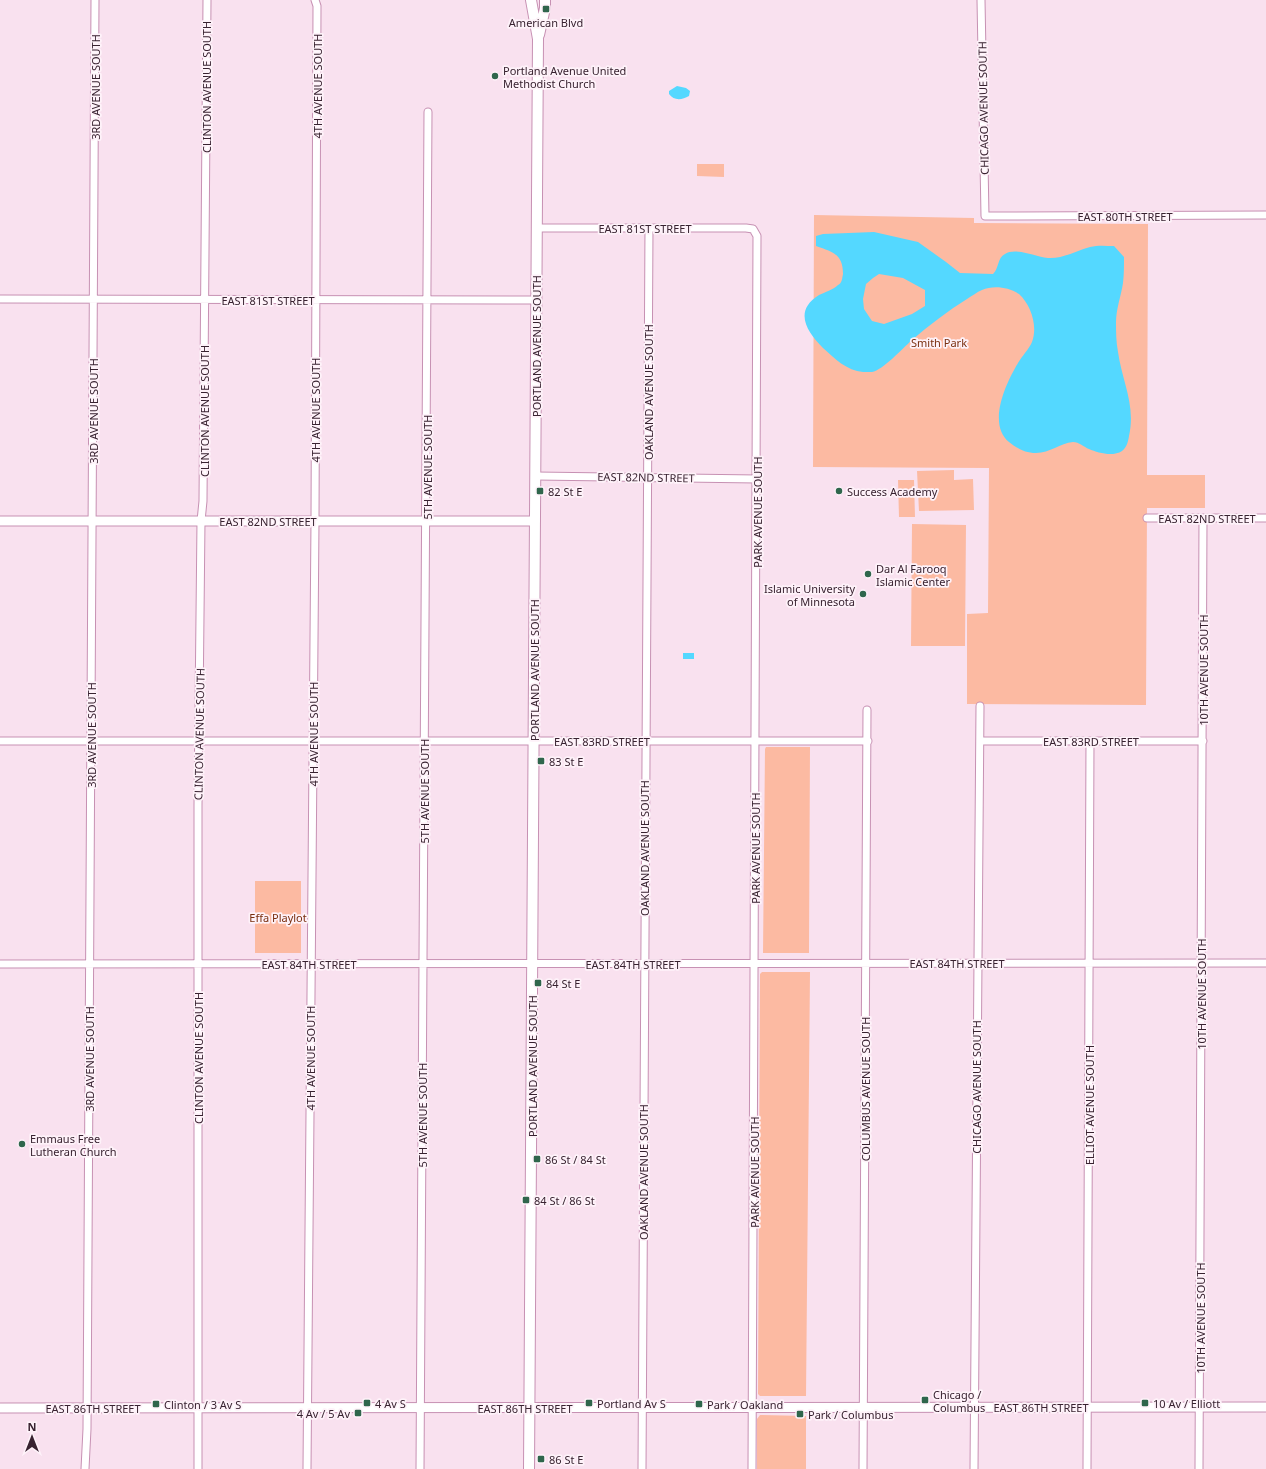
<svg xmlns="http://www.w3.org/2000/svg" width="1266" height="1469" viewBox="0 0 1266 1469" font-family="'Noto Sans',sans-serif">
  <style>
    .green { fill: #fcbaa2 }
    .water { fill: #54d8ff; fill-rule: evenodd }
    .lines { fill: none; stroke-linecap: round; stroke-linejoin: round }
    .minor-casing { stroke: #c791b3; stroke-width: 9 }
    .tertiary-casing { stroke: #c791b3; stroke-width: 11 }
    .secondary-casing { stroke: #c791b3; stroke-width: 12 }
    .minor { stroke: #fff; stroke-width: 7 }
    .tertiary { stroke: #fff; stroke-width: 9 }
    .secondary { stroke: #fff; stroke-width: 10 }
    .poi-dot { fill: #2f664c; stroke: #fef2f9; stroke-width: 1.5 }
    .labels { text-anchor: middle; dominant-baseline: central; stroke-width: 3.5; stroke-linejoin: round; paint-order: stroke }
    .poi-label { font-size: 11px; fill: #382230; stroke: #fef2f9; text-anchor: start }
    .street-label { font-size: 11px; fill: #382230; stroke: #fef2f9 }
    .park-label { font-size: 11px; fill: #7a2f0f; stroke: #fef2f9 }
  </style>
  <rect width="100%" height="100%" fill="#f9e1ef"/>
  <path class="green" d="M 697,164 L 724,164 L 724,177 L 697,176 Z
    M 814,215 L 974,218 L 974,223 L 1148,224 L 1147,475 L 1205,475 L 1205,508 L 1147,508 L 1146,705 L 967,704 L 967,614 L 988,613 L 989,468 L 813,467 Z
    M 954,470 L 954,480 L 973,479 L 974,510 L 919,511 L 917,471 Z
    M 898,480 L 914,480 L 915,517 L 899,517 Z
    M 912,524 L 966,525 L 965,646 L 911,646 Z
    M 766,747 L 810,747 L 809,953 L 763,953 L 765,749 Z
    M 255,881 L 301,881 L 301,953 L 255,953 Z
    M 762,972 L 810,972 L 806,1396 L 760,1396 L 758,1394 L 760,974 Z
    M 760,1415 L 806,1416 L 806,1469 L 757,1469 L 757,1419 Z"/>
  <path class="water" d="M 677,86 L 686,88 L 690,91 L 689,96 C 682,100 674,101 669,94 L 669,91 Z
    M 874,232 L 918,242 L 946,262 L 960,273 L 993,274 C 999,269 997,258 1005,254 C 1016,247 1036,257 1048,258 C 1062,259 1076,251 1090,247 C 1098,245 1106,246 1114,246 L 1124,257 C 1124,266 1124,275 1123,283 C 1121,296 1116,309 1116,322 C 1116,331 1116,342 1118,352 C 1122,381 1136,405 1129,436 C 1128,442 1127,447 1122,451 C 1113,457 1098,453 1089,449 C 1084,447 1079,442 1073,442 C 1060,443 1050,453 1036,453 C 1025,453 1018,449 1009,442 C 987,424 1006,383 1018,363 C 1022,356 1029,349 1032,342 C 1038,326 1031,305 1019,294 C 1009,287 993,285 982,290 C 977,292 972,296 967,299 C 948,311 929,325 912,340 C 902,349 883,370 872,372 C 871,372 864,372 863,372 C 847,371 834,358 823,348 C 807,332 793,311 819,295 C 825,292 833,290 838,285 C 842,283 842,279 843,274 C 843,254 833,252 816,246 L 816,236 L 823,234 ZM 879,274 L 903,278 L 925,290 L 925,306 L 912,314 L 884,324 L 872,321 L 864,309 L 863,299 L 866,284 L 873,278 Z
    M 683,653 L 694,653 L 694,659 L 683,659 Z"/>
  <g class="lines">
    <g class="minor-casing">
      <path id="minor" d="M 981,0 L 985,216 L 1266,215
        M 537,228 L 746,228 L 753,229 L 757,236 L 752,1469
        M 0,299 L 537,300
        M 536,476 L 757,479
        M 1147,518 L 1266,518
        M 0,741 L 868,741
        M 980,741 L 1203,741
        M 0,964 L 1266,963
        M 85,1469 L 87,1429 L 95,0
        M 198,1469 L 198,805 L 201,521 L 203,501 L 207,0
        M 307,1469 L 315,521 L 317,6 L 315,0
        M 420,1469 L 428,112
        M 642,1469 L 649,228
        M 863,1469 L 867,710
        M 974,1469 L 980,706
        M 1087,1469 L 1090,741
        M 1199,1469 L 1203,518"/>
    </g>
    <g class="tertiary-casing">
      <path id="tertiary" d="M 0,521 L 535,521
        M 0,1408 L 1266,1407"/>
    </g>
    <g class="secondary-casing">
      <path id="secondary" d="M 539,35 L 545,8 L 545,0
        M 529,1469 L 538,39 L 531,0"/>
    </g>
    <use href="#minor" class="minor"/>
    <use href="#tertiary" class="tertiary"/>
    <use href="#secondary" class="secondary"/>
  </g>
  <g class="poi-dot">
    <rect x="542" y="5" width="8" height="8" rx="2"/>
    <circle cx="495" cy="76" r="4"/>
    <rect x="536" y="487" width="8" height="8" rx="2"/>
    <circle cx="839" cy="491" r="4"/>
    <circle cx="868" cy="574" r="4"/>
    <circle cx="863" cy="594" r="4"/>
    <rect x="537" y="757" width="8" height="8" rx="2"/>
    <rect x="534" y="979" width="8" height="8" rx="2"/>
    <circle cx="22" cy="1144" r="4"/>
    <rect x="533" y="1155" width="8" height="8" rx="2"/>
    <rect x="522" y="1196" width="8" height="8" rx="2"/>
    <rect x="921" y="1396" width="8" height="8" rx="2"/>
    <rect x="363" y="1399" width="8" height="8" rx="2"/>
    <rect x="585" y="1399" width="8" height="8" rx="2"/>
    <rect x="1141" y="1399" width="8" height="8" rx="2"/>
    <rect x="152" y="1400" width="8" height="8" rx="2"/>
    <rect x="695" y="1400" width="8" height="8" rx="2"/>
    <rect x="354" y="1409" width="8" height="8" rx="2"/>
    <rect x="796" y="1410" width="8" height="8" rx="2"/>
    <rect x="537" y="1455" width="8" height="8" rx="2"/>
  </g>
  <g class="labels">
    <g class="poi-label">
      <text x="546" y="22" text-anchor="middle">American Blvd</text>
      <text x="503" y="70">Portland Avenue United<tspan x="503" dy="13">Methodist Church</tspan></text>
      <text x="548" y="491">82 St E</text>
      <text x="847" y="491">Success Academy</text>
      <text x="876" y="568">Dar Al Farooq<tspan x="876" dy="13">Islamic Center</tspan></text>
      <text x="855" y="588" text-anchor="end">Islamic University<tspan x="855" dy="13">of Minnesota</tspan></text>
      <text x="549" y="761">83 St E</text>
      <text x="546" y="983">84 St E</text>
      <text x="30" y="1138">Emmaus Free<tspan x="30" dy="13">Lutheran Church</tspan></text>
      <text x="545" y="1159">86 St / 84 St</text>
      <text x="534" y="1200">84 St / 86 St</text>
      <text x="933" y="1394">Chicago /<tspan x="933" dy="13">Columbus</tspan></text>
      <text x="375" y="1403">4 Av S</text>
      <text x="597" y="1403">Portland Av S</text>
      <text x="1153" y="1403">10 Av / Elliott</text>
      <text x="164" y="1404">Clinton / 3 Av S</text>
      <text x="707" y="1404">Park / Oakland</text>
      <text x="350" y="1413" text-anchor="end">4 Av / 5 Av</text>
      <text x="808" y="1414">Park / Columbus</text>
      <text x="549" y="1459">86 St E</text>
    </g>
    <g class="street-label">
      <text transform="translate(317 86) rotate(-90)">4TH AVENUE SOUTH</text>
      <text transform="translate(95 87) rotate(-90)">3RD AVENUE SOUTH</text>
      <text transform="translate(206 87) rotate(-90)">CLINTON AVENUE SOUTH</text>
      <text transform="translate(983 108) rotate(-91)">CHICAGO AVENUE SOUTH</text>
      <text x="1125" y="216">EAST 80TH STREET</text>
      <text x="645" y="228">EAST 81ST STREET</text>
      <text x="268" y="300">EAST 81ST STREET</text>
      <text transform="translate(536 346) rotate(-90)">PORTLAND AVENUE SOUTH</text>
      <text transform="translate(648 392) rotate(-90)">OAKLAND AVENUE SOUTH</text>
      <text transform="translate(315 410) rotate(-90)">4TH AVENUE SOUTH</text>
      <text transform="translate(93 411) rotate(-90)">3RD AVENUE SOUTH</text>
      <text transform="translate(204 411) rotate(-90)">CLINTON AVENUE SOUTH</text>
      <text transform="translate(427 467) rotate(-90)">5TH AVENUE SOUTH</text>
      <text transform="translate(646 477) rotate(1)">EAST 82ND STREET</text>
      <text transform="translate(757 512) rotate(-90)">PARK AVENUE SOUTH</text>
      <text x="1207" y="518">EAST 82ND STREET</text>
      <text x="268" y="521">EAST 82ND STREET</text>
      <text transform="translate(534 670) rotate(-90)">PORTLAND AVENUE SOUTH</text>
      <text transform="translate(1203 670) rotate(-90)">10TH AVENUE SOUTH</text>
      <text transform="translate(199 734) rotate(-89)">CLINTON AVENUE SOUTH</text>
      <text transform="translate(313 734) rotate(-90)">4TH AVENUE SOUTH</text>
      <text transform="translate(91 735) rotate(-90)">3RD AVENUE SOUTH</text>
      <text x="602" y="741">EAST 83RD STREET</text>
      <text x="1091" y="741">EAST 83RD STREET</text>
      <text transform="translate(424 791) rotate(-90)">5TH AVENUE SOUTH</text>
      <text transform="translate(644 848) rotate(-90)">OAKLAND AVENUE SOUTH</text>
      <text transform="translate(755 848) rotate(-90)">PARK AVENUE SOUTH</text>
      <text x="957" y="963">EAST 84TH STREET</text>
      <text x="309" y="964">EAST 84TH STREET</text>
      <text x="633" y="964">EAST 84TH STREET</text>
      <text transform="translate(1201 994) rotate(-90)">10TH AVENUE SOUTH</text>
      <text transform="translate(198 1058) rotate(-90)">CLINTON AVENUE SOUTH</text>
      <text transform="translate(310 1058) rotate(-90)">4TH AVENUE SOUTH</text>
      <text transform="translate(89 1059) rotate(-90)">3RD AVENUE SOUTH</text>
      <text transform="translate(532 1066) rotate(-90)">PORTLAND AVENUE SOUTH</text>
      <text transform="translate(976 1087) rotate(-90)">CHICAGO AVENUE SOUTH</text>
      <text transform="translate(865 1089) rotate(-90)">COLUMBUS AVENUE SOUTH</text>
      <text transform="translate(1089 1105) rotate(-90)">ELLIOT AVENUE SOUTH</text>
      <text transform="translate(422 1115) rotate(-90)">5TH AVENUE SOUTH</text>
      <text transform="translate(643 1172) rotate(-90)">OAKLAND AVENUE SOUTH</text>
      <text transform="translate(754 1172) rotate(-90)">PARK AVENUE SOUTH</text>
      <text transform="translate(1200 1318) rotate(-90)">10TH AVENUE SOUTH</text>
      <text x="1041" y="1407">EAST 86TH STREET</text>
      <text x="93" y="1408">EAST 86TH STREET</text>
      <text x="525" y="1408">EAST 86TH STREET</text>
    </g>
    <g class="park-label">
      <text x="939" y="342">Smith Park</text>
      <text x="278" y="917">Effa Playlot</text>
    </g>
  </g>
  <g transform="translate(32 1437)" stroke="#fef2f9" stroke-width="3" paint-order="stroke">
  <path d="M0-3L7 15L0 10L-7 15Z" fill="#382230"/>
  <text y="-6" font-size="11" font-weight="bold" text-anchor="middle" fill="#382230">N</text>
  </g>
</svg>
